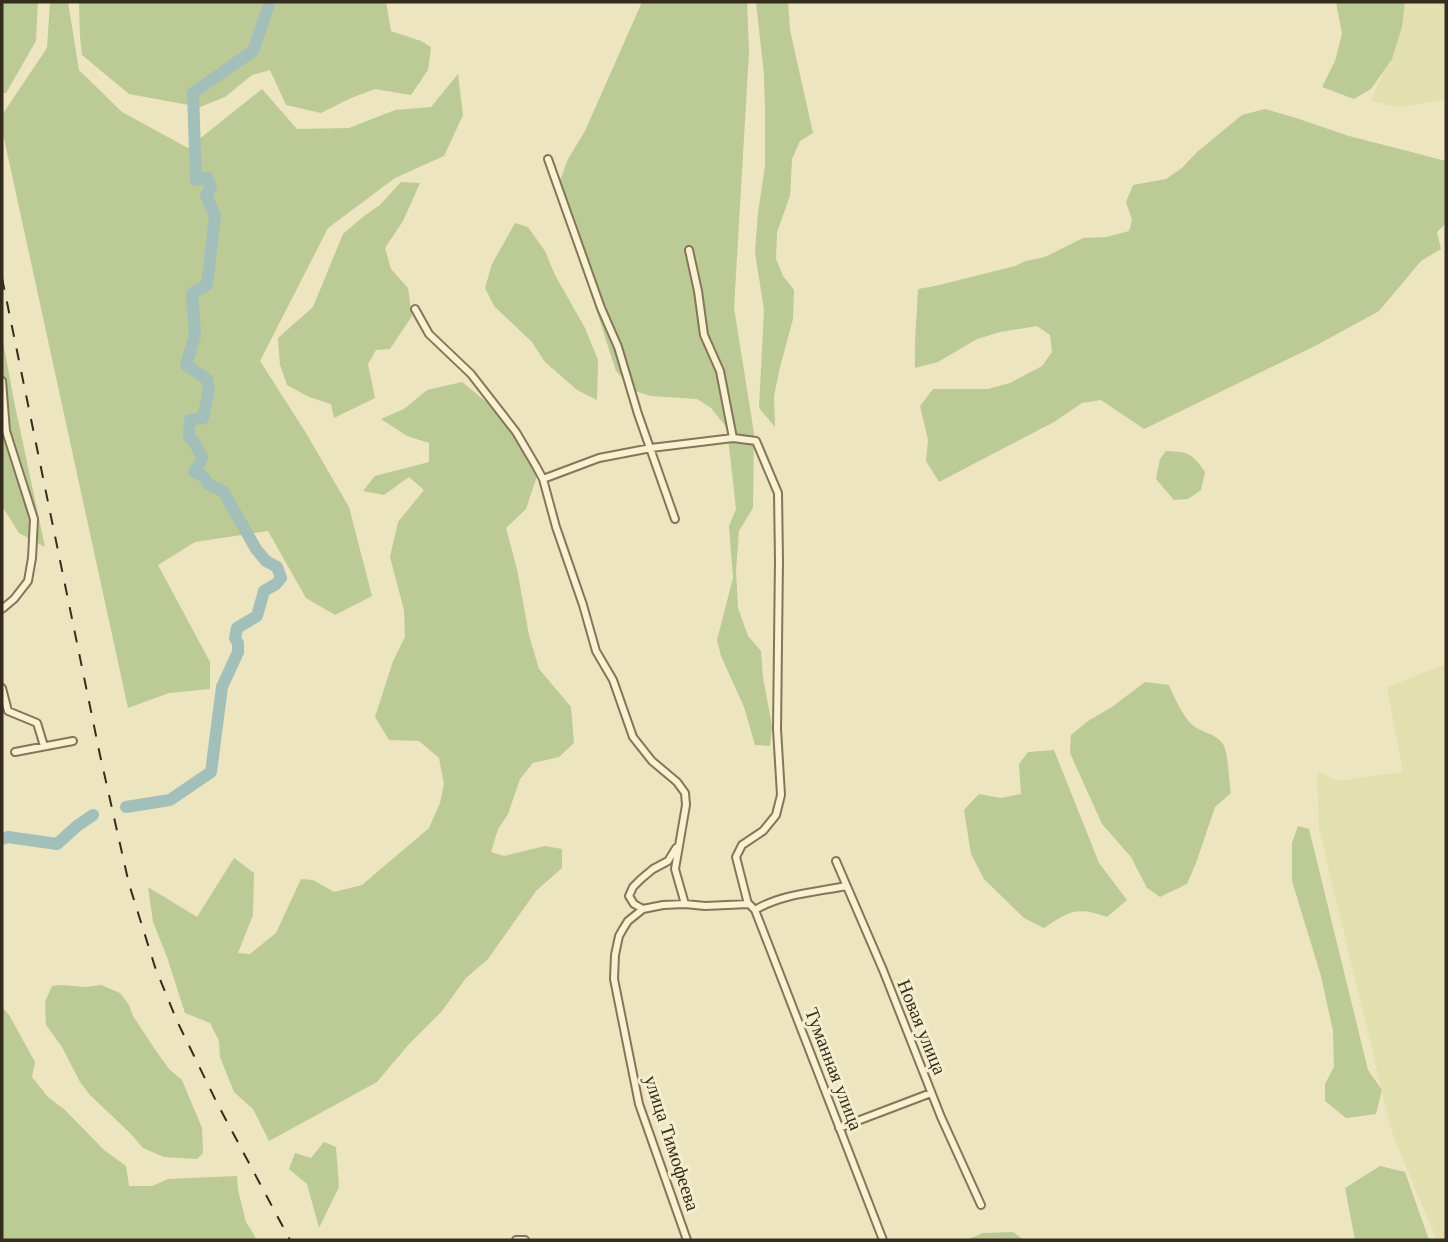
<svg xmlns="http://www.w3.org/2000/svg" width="1448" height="1242" viewBox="0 0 1448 1242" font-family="Georgia,serif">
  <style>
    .farmland { fill: #e2e0ae }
    .green { fill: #bcca95 }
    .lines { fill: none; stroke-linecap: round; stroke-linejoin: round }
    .river { stroke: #a3bfba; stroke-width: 12 }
    .minor-casing { stroke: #857659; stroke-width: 10 }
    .minor { stroke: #f8f2d3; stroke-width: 6 }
    .rail { stroke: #352c1d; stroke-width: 2; stroke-dasharray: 12 12; stroke-linecap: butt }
    .labels { text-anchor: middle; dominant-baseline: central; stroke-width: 6; stroke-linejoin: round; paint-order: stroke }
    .street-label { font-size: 19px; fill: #352c1d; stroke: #f4eecf }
  </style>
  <rect width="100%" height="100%" fill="#ece5c0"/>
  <path class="farmland" d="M 1401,2 L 1446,2 L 1446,100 L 1398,107 L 1371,101 L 1391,54 Z
    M 1446,664 L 1446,1240 L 1437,1240 L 1392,1133 L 1319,829 L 1317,771 L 1337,781 L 1403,772 L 1387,687 Z"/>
  <path class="green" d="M 2,2 L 38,2 L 36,41 L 6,93 L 2,93 Z
    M 50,2 L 68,2 L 79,70 L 122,112 L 188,148 L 262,89 L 297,129 L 349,128 L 395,110 L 431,107 L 458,74 L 463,115 L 444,156 L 395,178 L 328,228 L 260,361 L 306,433 L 349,507 L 372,596 L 335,615 L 306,598 L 268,531 L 195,542 L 158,565 L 210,662 L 210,689 L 169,693 L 128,708 L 2,129 L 2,115 L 47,48 Z
    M 79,2 L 386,2 L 391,31 L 421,41 L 431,47 L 428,70 L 411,95 L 375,89 L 351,98 L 321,113 L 286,105 L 270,70 L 252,75 L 225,97 L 200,107 L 129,94 L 82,55 L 80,37 Z
    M 642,2 L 747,2 L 749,52 L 734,308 L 754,433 L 753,508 L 739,531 L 736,571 L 738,608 L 748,636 L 761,651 L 763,677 L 772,726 L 770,746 L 755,745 L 744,707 L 721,656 L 717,640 L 733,578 L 729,526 L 736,509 L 727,428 L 711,408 L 697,399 L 651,396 L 635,391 L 616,371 L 557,189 L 568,159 L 585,131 Z
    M 756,2 L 788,2 L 790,30 L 813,133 L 800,141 L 792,159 L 790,196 L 777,232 L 776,259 L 783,276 L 794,290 L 793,319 L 780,367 L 774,396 L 775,427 L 759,408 L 764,310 L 755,252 L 758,213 L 765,166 L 765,110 L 764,75 Z
    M 1336,2 L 1405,2 L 1402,27 L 1392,59 L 1371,89 L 1354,99 L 1322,87 L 1335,61 L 1342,34 Z
    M 1265,109 L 1293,117 L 1349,136 L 1446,161 L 1446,223 L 1437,232 L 1441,249 L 1421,261 L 1379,311 L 1317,345 L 1144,429 L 1101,400 L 1082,403 L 1054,422 L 939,482 L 926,461 L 928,440 L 920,406 L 933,389 L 988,389 L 1010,383 L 1042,366 L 1052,352 L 1050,335 L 1037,326 L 1000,332 L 977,339 L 938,362 L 915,368 C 914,342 917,315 918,289 L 935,286 L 1015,266 L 1026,261 L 1045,257 L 1083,238 L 1106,237 L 1129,231 L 1132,220 L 1126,202 L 1133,185 L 1166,179 L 1182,168 L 1197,152 L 1242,115 Z
    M 401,182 L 420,183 L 403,221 L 385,248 L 391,269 L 408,288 L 412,316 L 390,349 L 376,350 L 368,364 L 375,398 L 334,418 L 331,404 L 309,397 L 287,385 L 280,365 L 278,338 L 313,307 L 343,234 L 364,216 L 380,205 Z
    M 515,223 L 528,227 L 545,251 L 555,275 L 585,328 L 598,360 L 597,400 L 577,390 L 560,375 L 545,362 L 532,342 L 494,306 L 485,288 L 492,264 Z
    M 2,336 L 14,401 L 45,547 L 19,533 L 2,506 Z
    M 462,382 L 490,405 L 526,442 L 537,476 L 526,509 L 506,528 L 517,569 L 529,635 L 539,669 L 571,707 L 574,743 L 559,757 L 533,763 L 520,779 L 508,814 L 498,829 L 491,852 L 504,856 L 545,846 L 562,849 L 562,868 L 536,891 L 488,959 L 466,978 L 442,1011 L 409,1044 L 377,1082 L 269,1141 L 253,1109 L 234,1092 L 220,1057 L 219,1041 L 210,1023 L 185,1013 L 167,957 L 153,922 L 148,887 L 197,917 L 234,858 L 254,873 L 253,915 L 238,953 L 250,954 L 276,933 L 301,879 L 313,880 L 334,892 L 362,885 L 429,828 L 440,803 L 444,784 L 439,758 L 419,741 L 389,740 L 375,717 L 393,661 L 405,637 L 404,610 L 390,557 L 398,522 L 424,490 L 409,477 L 384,495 L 363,491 L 375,476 L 429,462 L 429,443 L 407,436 L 381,419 L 404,409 L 427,390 Z
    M 1166,451 C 1189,452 1192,453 1205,472 L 1201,490 L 1188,499 L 1174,500 L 1156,479 L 1160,459 Z
    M 1145,682 L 1169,685 C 1174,697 1184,719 1195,727 C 1204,733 1216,734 1223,744 C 1228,751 1229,782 1231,793 L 1215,807 L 1196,863 L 1187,884 L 1160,897 L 1147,888 L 1131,857 L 1102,824 L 1070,753 L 1071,735 L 1088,721 L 1112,707 Z
    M 1054,750 L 1099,863 L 1127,900 L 1107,917 C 1077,906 1069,911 1044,928 L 1024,918 L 984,879 L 971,854 L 964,810 L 979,794 L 1001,798 L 1021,794 L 1019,764 L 1028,752 Z
    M 1298,826 L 1309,829 L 1368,1070 L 1382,1090 L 1376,1114 L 1346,1118 L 1325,1101 L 1325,1084 L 1334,1067 L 1333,1031 L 1321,976 L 1292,881 L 1292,843 Z
    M 61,985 L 86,987 L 101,985 L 120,993 L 129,1005 L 133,1016 L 154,1048 L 169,1069 L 182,1080 L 202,1128 L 203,1153 L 197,1159 L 164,1157 L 143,1148 L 131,1134 L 90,1095 L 80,1082 L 62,1047 L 46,1025 L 45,1002 L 52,986 Z
    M 2,1007 L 9,1015 L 35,1062 L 32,1077 L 48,1097 L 65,1110 L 104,1150 L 126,1166 L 129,1186 L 152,1186 L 168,1179 L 237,1176 L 238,1190 L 246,1222 L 257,1240 L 2,1240 Z
    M 324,1142 L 336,1147 L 339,1187 L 319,1228 L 307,1184 L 289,1169 L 295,1153 L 311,1158 Z
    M 1380,1166 L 1405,1172 L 1429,1240 L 1355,1240 L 1345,1188 Z
    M 1013,1232 L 1024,1240 L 966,1240 L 983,1233 Z"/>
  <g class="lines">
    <path class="river" d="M 126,807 L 170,800 L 211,772 L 222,687 L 238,652 L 238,643 L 235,638 L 237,628 L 257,616 L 264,591 L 276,584 L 281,578 L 277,567 L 266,561 L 256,549 L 223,491 L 209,485 L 204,477 L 194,472 L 200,463 L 202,457 L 194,442 L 189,437 L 190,420 L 203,418 L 209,389 L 207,379 L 186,365 L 195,335 L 192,294 L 207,285 L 215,216 L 206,196 L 211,188 L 207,178 L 196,180 L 193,93 L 253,51 L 270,2
      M 2,839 L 8,837 L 57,844 L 77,826 L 93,815"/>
    <g class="minor-casing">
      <path id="minor" d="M 548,159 L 601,308 L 618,347 L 638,414 L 675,519
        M 689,250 L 698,291 L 704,335 L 720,371 L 733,438
        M 415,309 L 429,334 L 471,374 L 516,432 L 536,466 L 543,479 L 556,527 L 583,605 L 596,651 L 613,680 L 633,737 L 652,761 L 677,782 L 685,793 L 686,805 L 675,869 L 685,904
        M 2,381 L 6,431 L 34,519 L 32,558 L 28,581 L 14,599 L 2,609
        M 543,479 L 599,458 L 651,448 L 733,438 L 756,441 L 778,493 L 779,560 L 777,729 L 781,795 L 776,815 L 763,831 L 742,845 L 736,857 L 748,904
        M 2,688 L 8,711 L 37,723 L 44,746
        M 15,752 L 73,741
        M 836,861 L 883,970 L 941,1117 L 981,1205
        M 643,909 L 634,904 L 629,896 L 633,887 L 641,879 L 653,869 L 668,861 L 676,848
        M 755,910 L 883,1240
        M 755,910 C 781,894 816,892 846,886
        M 839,1128 L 931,1093
        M 516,1240 L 525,1240
        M 687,1240 L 639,1104 L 614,979 L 615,955 L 619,936 L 623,929 L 628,921 L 643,909 L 663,905 L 685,904 L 705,906 L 749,904 L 755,910"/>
    </g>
    <use href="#minor" class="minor"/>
    <path class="rail" d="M 2,278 L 100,755 L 129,884 L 155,967 L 177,1021 L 217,1103 L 290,1240"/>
  </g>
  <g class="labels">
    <g class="street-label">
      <text transform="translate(922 1027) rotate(68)">Новая улица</text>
      <text transform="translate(834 1069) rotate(69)">Туманная улица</text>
      <text transform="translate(672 1143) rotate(72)">улица Тимофеева</text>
    </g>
  </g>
  <rect width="1448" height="1242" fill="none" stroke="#352c1d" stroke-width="7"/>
</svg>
